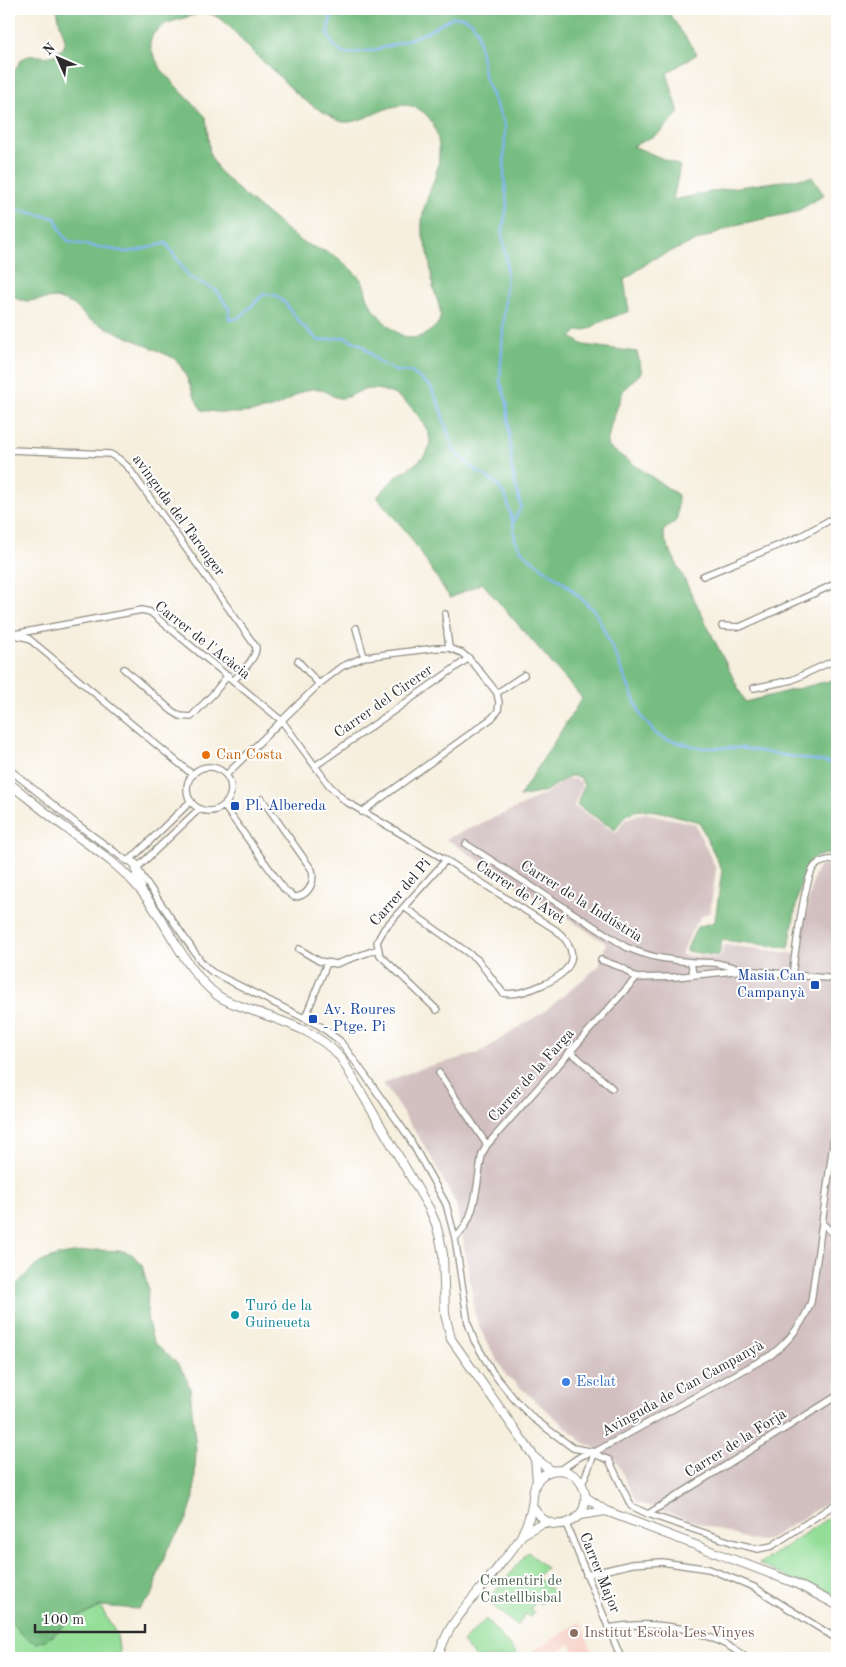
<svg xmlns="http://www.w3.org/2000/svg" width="846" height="1667" viewBox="0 0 846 1667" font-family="'Old Standard TT',serif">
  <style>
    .built { fill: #f7d1c8 }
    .industrial { fill: #d2bfc0 }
    .green { fill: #94de99; stroke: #608462 }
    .forest { fill: #77bd81; stroke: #517456; fill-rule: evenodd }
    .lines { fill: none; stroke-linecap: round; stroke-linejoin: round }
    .stream { stroke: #7fb5ee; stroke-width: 2.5 }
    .minor-casing { stroke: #908d84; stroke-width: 8 }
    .tertiary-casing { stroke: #908d84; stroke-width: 10 }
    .minor { stroke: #fff; stroke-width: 5.5 }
    .tertiary { stroke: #fff; stroke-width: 8 }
    .food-dot { fill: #e8710a; stroke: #fff; stroke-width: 2 }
    .transit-dot { fill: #1a4fb4; stroke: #fff; stroke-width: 2 }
    .culture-dot { fill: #0f9aa8; stroke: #fff; stroke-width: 2 }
    .shop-dot { fill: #3f7fe0; stroke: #fff; stroke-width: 2 }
    .education-dot { fill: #8d6e63; stroke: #fff; stroke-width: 2 }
    .labels { text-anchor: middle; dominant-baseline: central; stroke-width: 4; stroke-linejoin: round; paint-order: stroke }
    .street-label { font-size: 15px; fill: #2b2b2b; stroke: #fff }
    .food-label { font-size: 15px; fill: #c56008; stroke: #fff; text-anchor: start }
    .transit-label { font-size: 15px; fill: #164399; stroke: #fff; text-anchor: start }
    .culture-label { font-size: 15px; fill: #0d838f; stroke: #fff; text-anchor: start }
    .shop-label { font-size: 15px; fill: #366cbe; stroke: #fff; text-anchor: start }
    .park-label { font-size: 15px; fill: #4a614c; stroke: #fff }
    .education-label { font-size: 15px; fill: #785e54; stroke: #fff; text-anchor: start }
  </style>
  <rect width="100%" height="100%" fill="#fff"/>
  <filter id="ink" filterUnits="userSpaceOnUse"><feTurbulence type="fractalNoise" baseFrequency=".02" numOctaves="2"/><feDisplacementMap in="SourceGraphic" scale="10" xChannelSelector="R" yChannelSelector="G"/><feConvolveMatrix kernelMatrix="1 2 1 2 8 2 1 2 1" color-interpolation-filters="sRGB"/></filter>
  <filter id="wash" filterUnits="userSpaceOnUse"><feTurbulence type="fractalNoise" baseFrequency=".0096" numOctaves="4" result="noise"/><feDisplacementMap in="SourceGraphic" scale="20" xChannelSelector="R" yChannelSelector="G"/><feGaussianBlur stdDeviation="1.12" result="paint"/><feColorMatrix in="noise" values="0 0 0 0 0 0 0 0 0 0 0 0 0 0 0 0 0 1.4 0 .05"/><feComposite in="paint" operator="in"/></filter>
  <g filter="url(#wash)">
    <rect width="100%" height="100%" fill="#f6efde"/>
    <path class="built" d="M 580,1622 L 595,1658 L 576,1658 L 571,1644 L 547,1658 L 522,1658 Z"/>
    <path class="industrial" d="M 567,779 L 575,779 L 581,782 L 581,788 L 574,806 L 616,833 L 625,820 L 636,815 L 645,813 L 695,824 L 716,869 L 710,912 L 702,916 L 694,926 L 681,955 L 720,958 L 724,945 L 798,954 L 814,876 L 820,866 L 837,864 L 837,1496 L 771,1538 L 762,1541 L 750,1540 L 636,1502 L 616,1460 L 583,1442 L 506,1375 L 486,1341 L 479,1326 L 474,1311 L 469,1271 L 456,1204 L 429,1153 L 383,1083 L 418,1069 L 477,1054 L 545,1011 L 599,966 L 606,943 L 446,839 L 523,805 L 545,794 Z"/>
    <path class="green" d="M 837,1512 L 837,1601 L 759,1564 Z
      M 528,1552 L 546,1568 L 537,1577 L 553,1591 L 540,1605 L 536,1602 L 530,1609 L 534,1612 L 530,1617 L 526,1614 L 517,1626 L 487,1601 Z
      M 100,1606 L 117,1635 L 120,1658 L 9,1658 L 9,1621 L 15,1626 L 20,1633 L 52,1637 C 58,1632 64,1625 70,1620 C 80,1614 91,1613 100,1606 Z
      M 486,1619 L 520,1658 L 476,1658 L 462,1642 Z"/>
    <path class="forest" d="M 57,9 L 666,9 L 697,54 L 667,73 L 679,113 L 658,134 L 633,146 L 680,166 L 673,200 L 730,188 L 812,177 L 824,195 L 796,212 L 735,225 L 653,259 L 624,280 L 629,311 L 600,322 L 589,329 L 578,331 L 571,337 L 584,345 L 637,352 L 642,372 L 624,389 L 611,424 L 607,446 L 678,495 L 677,520 L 663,531 L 665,540 L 745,702 L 832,680 L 837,673 L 837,853 C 829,854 817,855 811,860 C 800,869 792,932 789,948 L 722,940 L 719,956 L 686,951 L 697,927 L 715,922 L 722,870 L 699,822 C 682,818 646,804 630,813 C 623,817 620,823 615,830 L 577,805 L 584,785 L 580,777 L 570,776 L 544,792 L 519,797 L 582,698 L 482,583 L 450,598 L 409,535 L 377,497 C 383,491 388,484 395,478 C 406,469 423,462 429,448 C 432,437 427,429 421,420 C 410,401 386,385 364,390 C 355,392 348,399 339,398 C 330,397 325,387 311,389 C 298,391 289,402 277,406 C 253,415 226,414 202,410 C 190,394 189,373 174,358 L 88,319 L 74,305 L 65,301 L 55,298 L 27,301 L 17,299 L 9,292 L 9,79 C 15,73 18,60 26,57 C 41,51 46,65 64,47 L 65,39 L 60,24 ZM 205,12 C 226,18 234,32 248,47 C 256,56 266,64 276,73 C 283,80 289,87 297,94 C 308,104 322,111 335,119 C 362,135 399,82 429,118 C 434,124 436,132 438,139 C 444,175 424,192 422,223 C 421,234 425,242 428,252 C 430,263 431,275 433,286 C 435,296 442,308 440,319 C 438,327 424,337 414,338 C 397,339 376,315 369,301 C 366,296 366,289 363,283 C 359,275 349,268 342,261 C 330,250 312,249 299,240 L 244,195 L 219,171 L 210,155 L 206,117 L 173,83 L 161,69 L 152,52 L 150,43 L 153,34 L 160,28 L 167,23 Z
      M 97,1250 L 123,1251 L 132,1254 L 142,1265 L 148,1289 L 147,1317 L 151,1334 L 154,1342 L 177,1363 L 185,1375 L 190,1389 L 196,1449 L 194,1497 L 187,1519 L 168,1548 L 157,1577 L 154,1591 L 151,1597 L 138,1609 L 100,1606 C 92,1613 80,1615 71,1620 C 57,1628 55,1638 37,1643 C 24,1640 19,1629 9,1621 L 9,1294 C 18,1283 28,1271 40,1263 C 56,1253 79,1253 97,1250 Z"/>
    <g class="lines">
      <path class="stream" d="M 334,9 C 326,30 323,39 344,54 L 375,50 L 396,44 L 425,33 L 453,17 L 463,17 L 472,22 L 477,30 L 485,79 L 505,126 L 504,175 L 507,205 L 502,234 L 507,263 L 500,381 L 507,402 L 512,470 L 521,507 L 513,523
        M 9,208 L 55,218 L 63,235 L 69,242 L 126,252 L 136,251 L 166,243 L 189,277 L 217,291 L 229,309 L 229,320 L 239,318 L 264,294 L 275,295 L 285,303 L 300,323 L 319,341 L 344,337 L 362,345 L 379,362 L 395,371 L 411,372 L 430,386 L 438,402 L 454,452 L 474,469 L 496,483 L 506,497 L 513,523 L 515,540 L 519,547 L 528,557 L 564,583 L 595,611 L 616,656 L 641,716 L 657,735 L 668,740 L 702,748 L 741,748 L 837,764"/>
    </g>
  </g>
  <g filter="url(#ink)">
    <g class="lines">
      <g class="minor-casing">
        <path id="minor" d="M 9,450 L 110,454 L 119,459 L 128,467 L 256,647 C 257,658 241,672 234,680
          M 703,576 L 799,537 L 837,516
          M 445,614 L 449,648
          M 722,626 L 740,627 L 837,583
          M 356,628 L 364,657
          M 9,635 L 142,610 L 150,612 L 282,721 L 329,785 L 345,801 L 446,860 L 556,930 C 584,954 571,973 542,985 C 531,990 516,996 503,993 L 478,960 L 404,907
          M 15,635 L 28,638 L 193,775
          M 298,661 L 319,684
          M 124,669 L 172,711 L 180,716 L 191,717 L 214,693 L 228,675
          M 754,688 L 792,680 L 837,659
          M 497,693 L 524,675
          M 315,766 L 469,658
          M187 789a22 22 0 1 1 44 0a22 22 0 1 1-44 0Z
          M 9,769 L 78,825 L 127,861
          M 226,775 L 319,684 L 341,667 L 364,657 L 436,648 L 449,648 L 462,653 L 475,665 L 497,693 L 499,703 L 498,711 L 492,718 L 362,812
          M 224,806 L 284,889 L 294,897 C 308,897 315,883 312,870 L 262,799
          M 199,809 L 137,868 L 142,876 L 202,963 L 212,972 L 320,1026 L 340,1041 L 362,1071 L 408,1136 L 446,1204 L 455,1238 L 468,1323 L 474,1340 L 493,1373 L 515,1400 L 533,1418 L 573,1448 L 595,1452
          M 466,844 L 626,947 C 651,958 665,959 691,962 L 693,974
          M 130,860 L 191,801
          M 299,949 L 319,961 L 336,964 L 378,949
          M 601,960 L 623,968 L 636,978
          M 691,962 L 716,963 L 737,968
          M 792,976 C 795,956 804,876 815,866 C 821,860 830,860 837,859
          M 636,978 L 675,977 L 744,970 L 837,979
          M 437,1010 L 380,955 L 377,942 L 384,929 L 446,860
          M 305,1018 L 327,963
          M 570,1051 L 612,1088
          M 439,1073 L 487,1145
          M 823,1224 L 837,1237
          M 455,1238 C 477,1220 477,1180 482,1154 L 487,1145 L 636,978
          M 595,1452 L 599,1456 L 609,1460 L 631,1506 L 648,1514 L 734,1543 L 758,1549 L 772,1546 L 837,1503
          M 559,1470 C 574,1463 578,1454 595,1452 L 771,1355 C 789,1341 803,1324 811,1302 L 837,1116
          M 582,1484 L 595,1452
          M 648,1514 L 837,1396
          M 566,1524 L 621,1658
          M 586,1575 L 632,1564 L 662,1562 L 709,1569 L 754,1587 L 837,1639
          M 608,1628 C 657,1619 706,1628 747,1658"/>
      </g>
      <g class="tertiary-casing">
        <path id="tertiary" d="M 9,783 C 28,798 46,813 66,828 C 90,846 116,862 136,885 C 166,917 182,968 217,995 C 226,1002 238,1005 248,1009 C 281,1021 317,1030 341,1058 L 429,1208 L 436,1224 L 440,1239 L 443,1254 L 445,1314 L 451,1339 L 535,1458 L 552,1471
          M 130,860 L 136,865 L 137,877 L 141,887
          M 535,1458 L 537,1482
          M 586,1497 L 606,1511 L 795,1583 L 837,1605
          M 580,1515 L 606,1511
          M 522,1535 L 538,1525 L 548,1522
          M 437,1658 C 441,1648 445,1637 451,1627 C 466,1604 486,1584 502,1562 C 509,1553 518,1544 522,1534 C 526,1526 531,1514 532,1505 C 534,1493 532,1483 543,1475 C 564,1461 589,1480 585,1503 C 583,1517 568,1526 554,1524 C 543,1522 537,1515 532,1505"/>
      </g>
      <use href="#minor" class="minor"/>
      <use href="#tertiary" class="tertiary"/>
    </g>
  </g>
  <circle class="food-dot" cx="206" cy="755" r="5"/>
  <g class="transit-dot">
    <rect x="230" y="801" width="10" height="10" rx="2.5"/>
    <rect x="810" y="980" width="10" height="10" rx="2.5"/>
    <rect x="308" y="1014" width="10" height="10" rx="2.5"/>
  </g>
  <circle class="culture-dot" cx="235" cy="1315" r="5"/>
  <circle class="shop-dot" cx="566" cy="1382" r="5"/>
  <circle class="education-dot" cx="574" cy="1633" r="5"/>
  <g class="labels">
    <g class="street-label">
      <text transform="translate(178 516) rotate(54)">avinguda del Taronger</text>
      <text transform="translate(202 641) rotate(38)">Carrer de l'Acàcia</text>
      <text transform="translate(384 702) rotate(-35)">Carrer del Cirerer</text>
      <text transform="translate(401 893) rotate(-49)">Carrer del Pi</text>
      <text transform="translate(520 893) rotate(33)">Carrer de l'Avet</text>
      <text transform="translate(581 902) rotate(32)">Carrer de la Indústria</text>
      <text transform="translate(532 1076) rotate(-48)">Carrer de la Farga</text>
      <text transform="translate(683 1389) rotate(-29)">Avinguda de Can Campanyà</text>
      <text transform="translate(736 1444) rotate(-32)">Carrer de la Forja</text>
      <text transform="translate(599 1573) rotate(68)">Carrer Major</text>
    </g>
    <g class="food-label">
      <text x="216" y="755">Can Costa</text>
    </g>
    <g class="transit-label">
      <text x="245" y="806">Pl. Albereda</text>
      <text x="805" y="976" text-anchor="end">Masia Can<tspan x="805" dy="17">Campanyà</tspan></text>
      <text x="323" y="1010">Av. Roures<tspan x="323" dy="17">- Ptge. Pi</tspan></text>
    </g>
    <g class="culture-label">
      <text x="245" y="1306">Turó de la<tspan x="245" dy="17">Guineueta</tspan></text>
    </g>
    <g class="shop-label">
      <text x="576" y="1382">Esclat</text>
    </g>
    <g class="park-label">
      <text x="521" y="1581">Cementiri de<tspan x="521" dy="17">Castellbisbal</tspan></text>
    </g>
    <g class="education-label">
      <text x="584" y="1633">Institut Escola Les Vinyes</text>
    </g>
  </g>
  <rect width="846" height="1667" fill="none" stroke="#fff" stroke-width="30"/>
  <g transform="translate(58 58) rotate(315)" stroke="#ffffff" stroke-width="4" paint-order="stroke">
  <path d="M0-4L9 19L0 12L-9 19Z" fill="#2b2b2b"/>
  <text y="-8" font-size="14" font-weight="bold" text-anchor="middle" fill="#2b2b2b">N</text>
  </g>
  <path d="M35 1624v8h110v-8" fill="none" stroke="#2b2b2b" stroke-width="2.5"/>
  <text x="42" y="1624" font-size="15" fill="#2b2b2b" stroke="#ffffff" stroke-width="4" paint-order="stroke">100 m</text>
</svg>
